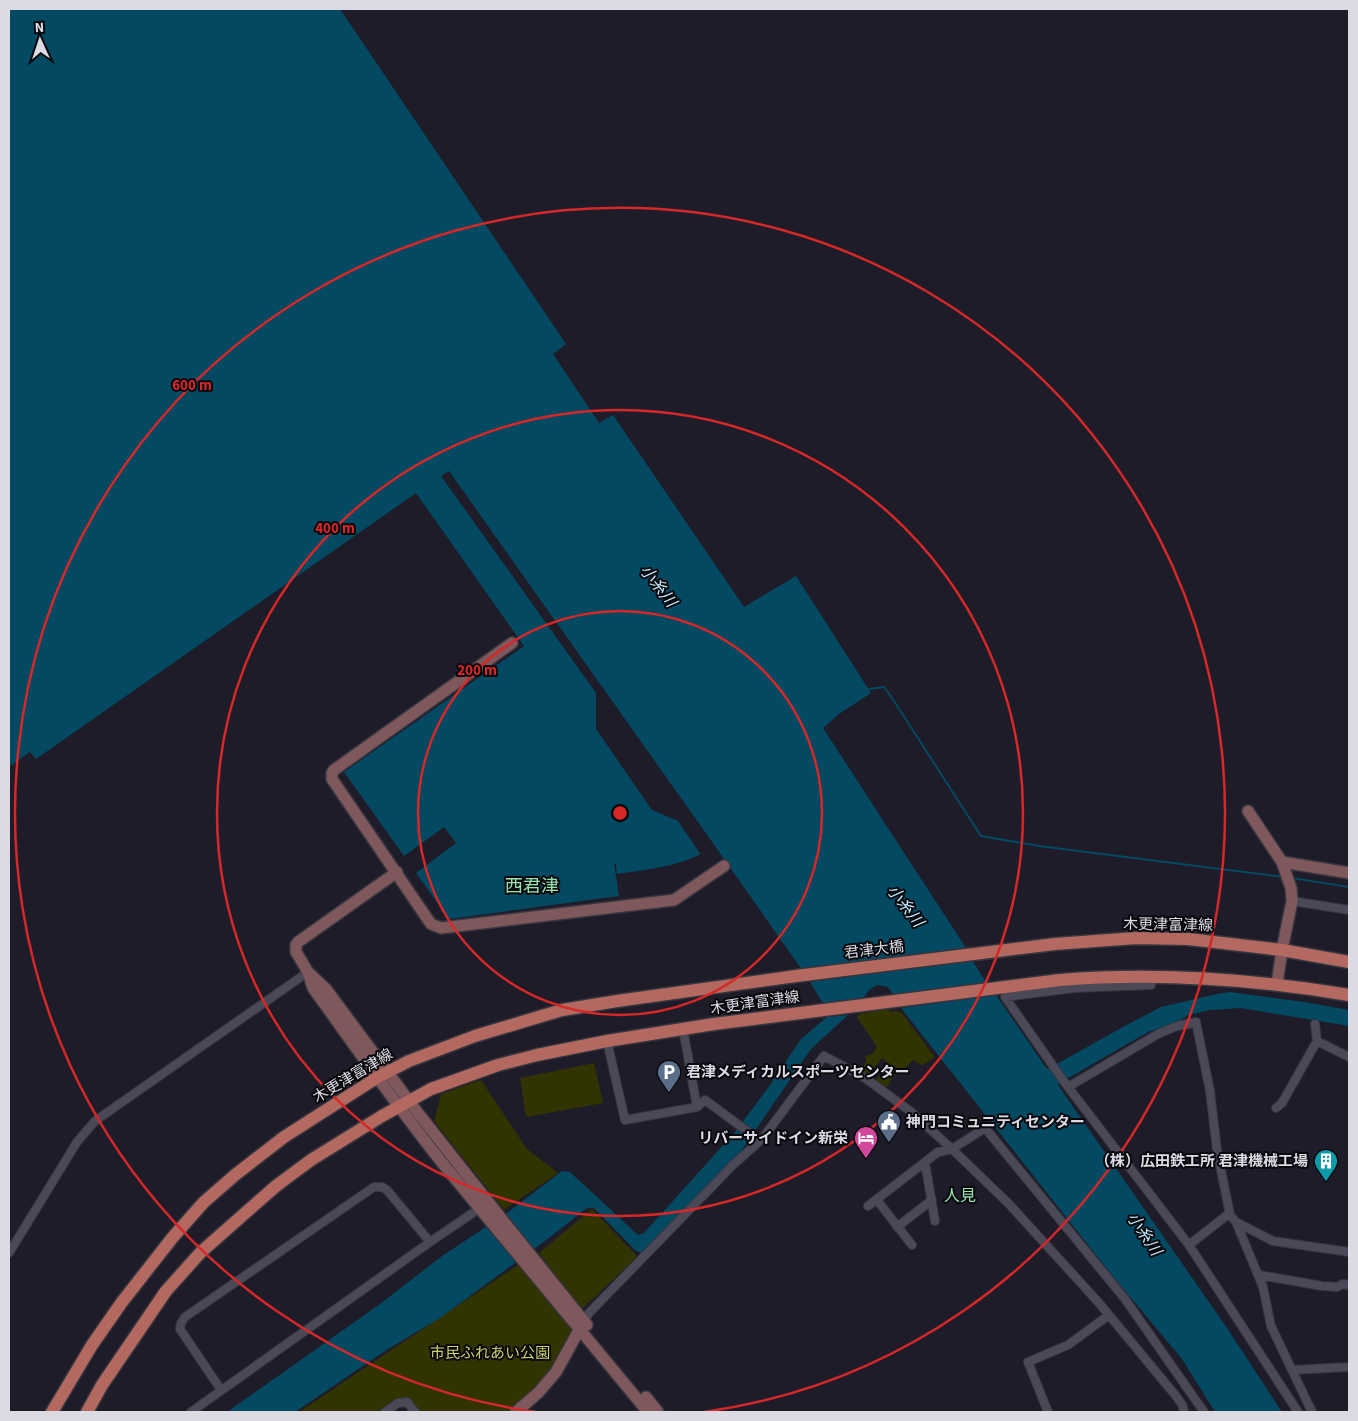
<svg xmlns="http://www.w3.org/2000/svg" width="1358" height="1421" viewBox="0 0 1358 1421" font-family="'Source Sans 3','Noto Sans JP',sans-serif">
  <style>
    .green { fill: #313301 }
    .water { fill: #034962 }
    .pier { fill: #1f1c29 }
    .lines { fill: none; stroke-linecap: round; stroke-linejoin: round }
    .stream { stroke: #034962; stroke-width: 2 }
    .street-casing { stroke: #37363f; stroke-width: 10 }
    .secondary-casing { stroke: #37363f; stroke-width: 14 }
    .primary-casing { stroke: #37363f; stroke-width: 15 }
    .street { stroke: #4b4857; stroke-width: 8 }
    .secondary { stroke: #7f585b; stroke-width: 11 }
    .primary { stroke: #b3695f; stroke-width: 12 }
    .ring { fill: none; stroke: #d62828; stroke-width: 2.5 }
    .labels { text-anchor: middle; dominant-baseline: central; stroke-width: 4; stroke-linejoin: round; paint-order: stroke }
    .street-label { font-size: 15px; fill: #dcdbe4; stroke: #08080d }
    .poi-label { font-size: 15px; font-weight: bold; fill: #dcdbe4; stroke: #08080d; text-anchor: start }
    .park-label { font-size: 15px; fill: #ccd26e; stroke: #08080d }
    .water-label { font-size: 16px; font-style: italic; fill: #c0e7fb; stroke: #08080d }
    .neighbourhood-label { font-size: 16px; fill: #98e1b0; stroke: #08080d }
    .quarter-label { font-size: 18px; fill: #98e1b0; stroke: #08080d }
    .centre { fill: #d62828; stroke: #08080d; stroke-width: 2.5 }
    .ring-label { font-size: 15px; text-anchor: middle; font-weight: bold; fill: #d62828; stroke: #08080d; stroke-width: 4; stroke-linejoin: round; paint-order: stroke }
  </style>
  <rect width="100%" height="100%" fill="#1f1c29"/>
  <path class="green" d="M 890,1009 L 889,1012 L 896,1011 L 902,1013 L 934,1056 L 934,1058 L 923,1065 L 920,1064 L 913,1060 L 900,1073 C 892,1074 890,1084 885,1089 L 875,1081 L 879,1076 L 882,1075 L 890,1065 L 882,1058 L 873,1069 L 878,1073 L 872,1080 L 854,1067 L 856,1065 L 861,1068 L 867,1060 L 864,1057 L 873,1053 L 877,1047 L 857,1017 L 859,1014 Z
    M 594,1063 L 603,1103 L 526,1117 L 520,1078 Z
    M 481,1080 L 527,1149 L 558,1173 L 504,1210 L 434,1121 L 441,1094 Z
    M 592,1209 L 636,1255 L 636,1258 L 584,1307 L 579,1307 L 539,1253 Z
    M 518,1265 L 563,1311 L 575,1327 L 559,1358 L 536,1390 L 509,1412 L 417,1412 L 402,1398 L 396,1399 L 377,1412 L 299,1412 Z"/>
  <path class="water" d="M 9,9 L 340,9 L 566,344 L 553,354 L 599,423 L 613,415 L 744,607 L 796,576 L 871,693 L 839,714 L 823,728 L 966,948 L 802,970 L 715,846 C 686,866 651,869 617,874 L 616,864 L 614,863 L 619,896 L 449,919 L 416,873 L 456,843 L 444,827 L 404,856 L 344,772 L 524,646 L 416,493 L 36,759 L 30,752 L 9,767 Z
    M 972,960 L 987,984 L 894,996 L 888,987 L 877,985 L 869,990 L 862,1000 L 824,1005 L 810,982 Z
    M 1230,992 L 1304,1002 L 1349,1010 L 1349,1026 L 1240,1008 L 1210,1010 L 1188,1015 L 1178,1022 L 1148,1032 L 1065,1080 L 1055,1065 L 1123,1027 L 1161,1007 L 1217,994 Z
    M 996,995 L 1047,1069 L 1051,1067 L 1061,1082 L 1058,1085 L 1227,1328 L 1282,1412 L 1215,1412 L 1182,1359 L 1111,1274 L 901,1008 Z
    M 848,1015 L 811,1049 L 733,1163 L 641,1253 L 635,1250 L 594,1208 L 587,1208 L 545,1241 L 440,1318 L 388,1349 L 295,1412 L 227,1412 L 380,1304 L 442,1256 L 507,1213 L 562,1171 L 570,1172 L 638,1235 L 644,1233 L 735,1132 L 768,1088 L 801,1039 L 827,1017 Z"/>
  <path class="pier" d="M 449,471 L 715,846 L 701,855 L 678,821 L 652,810 L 596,729 L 596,693 L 441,476 Z"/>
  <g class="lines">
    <path class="stream" d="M 869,689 L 884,687 L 892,698 L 981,836 L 1039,846 L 1283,877
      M 1292,878 L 1349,887"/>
    <g class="street-casing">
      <path id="street" d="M 1292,901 L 1349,910
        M 1150,976 L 1151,985 L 1074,988 L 1005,997 L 1065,1083 L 1189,1245 L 1298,1412
        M 1315,1024 L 1317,1041 L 1349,1057
        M 683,1029 L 697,1107
        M 607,1041 L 625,1120 L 697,1107 L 705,1100 L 755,1137 L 762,1139
        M 1068,1087 L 1158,1034 L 1177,1026 L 1196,1022 L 1210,1091 L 1217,1150 L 1230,1215 L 1236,1222 L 1263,1287 L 1271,1326 L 1312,1412
        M 1276,1108 L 1282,1103 L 1317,1041
        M 925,1163 L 935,1221
        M 877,1200 L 912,1245
        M 868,1206 L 938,1152 L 952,1149 L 985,1128 L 1125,1299 L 1204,1412
        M 1236,1222 L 1273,1241 L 1349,1252
        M 897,1227 L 932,1200
        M 1189,1245 L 1226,1216 L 1230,1215
        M 9,1253 L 77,1142 L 95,1121 L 308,972
        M 1259,1275 L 1322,1286 L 1337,1287 L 1343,1284 L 1349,1285
        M 584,1321 L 589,1313 L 733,1165 L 762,1139 L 824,1056 L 865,1078 L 910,1111 L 952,1149 L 1009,1204 L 1099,1303 L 1176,1396 L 1183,1406 L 1184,1412
        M 1292,1370 L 1349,1367
        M 221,1390 L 180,1329 L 181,1323 L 185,1317 L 374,1187 L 382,1187 L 387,1190 L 430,1242
        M 191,1412 L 430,1242 L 480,1208
        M 385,1412 L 398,1403 L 407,1402 L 415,1412
        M 1048,1412 L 1028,1362 L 1068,1345 L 1109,1315"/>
    </g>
    <g class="secondary-casing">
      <path id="secondary" d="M 512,643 L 334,770 L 332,773 L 332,779 L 431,924 L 441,928 L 674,900 L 724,866
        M 1248,811 L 1282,862 L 1291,888 L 1292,901 L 1282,950 L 1277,984
        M 1282,862 L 1349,873
        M 397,872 L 298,942 L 296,945 L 296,952 L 308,972 L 313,988 C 357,1049 400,1111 448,1170 C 514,1251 582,1331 648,1412
        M 308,972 L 326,989 L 418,1113 L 497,1213 L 587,1325
        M 646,1397 L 658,1412
        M 516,1412 L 539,1392 L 556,1372 L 583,1323"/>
    </g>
    <g class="primary-casing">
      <path id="primary" d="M 52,1412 L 92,1345 L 122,1302 L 173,1237 L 204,1202 L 235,1175 L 284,1137 L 378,1077 L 409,1061 L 475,1036 L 562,1010 L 617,1001 L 796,976 L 1055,944 L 1136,938 L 1188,939 L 1282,950 L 1349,962
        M 87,1412 L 102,1385 L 166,1291 L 201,1252 L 276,1186 L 311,1160 L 382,1116 L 431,1089 L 498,1065 L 537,1055 L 607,1041 L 714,1024 L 1060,980 C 1157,972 1253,979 1349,995"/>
    </g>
    <use href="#street" class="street"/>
    <use href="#secondary" class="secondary"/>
    <use href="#primary" class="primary"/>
  </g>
  <g class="ring">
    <circle cx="620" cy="813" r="202"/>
    <circle cx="620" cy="813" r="403"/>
    <path d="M536 1412A605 605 0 1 1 704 1412"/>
  </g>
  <defs>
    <g id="parking-pin" transform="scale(1.25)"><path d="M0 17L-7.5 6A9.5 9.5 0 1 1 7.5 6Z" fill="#5c6f8a" stroke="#08080d"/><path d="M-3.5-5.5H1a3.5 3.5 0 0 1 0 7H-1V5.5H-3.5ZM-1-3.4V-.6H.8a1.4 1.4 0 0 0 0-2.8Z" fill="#fff"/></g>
    <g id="civic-pin" transform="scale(1.25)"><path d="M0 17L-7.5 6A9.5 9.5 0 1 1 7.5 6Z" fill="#5c6f8a" stroke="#08080d"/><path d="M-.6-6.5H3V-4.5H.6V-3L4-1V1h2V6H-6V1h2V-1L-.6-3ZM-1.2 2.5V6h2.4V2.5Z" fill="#fff"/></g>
    <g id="hotel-pin" transform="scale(1.25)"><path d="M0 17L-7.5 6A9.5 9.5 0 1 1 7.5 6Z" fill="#d1479c" stroke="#08080d"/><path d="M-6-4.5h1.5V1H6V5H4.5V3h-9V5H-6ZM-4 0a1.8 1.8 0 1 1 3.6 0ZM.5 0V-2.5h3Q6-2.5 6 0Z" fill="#fff"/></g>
    <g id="building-pin" transform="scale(1.25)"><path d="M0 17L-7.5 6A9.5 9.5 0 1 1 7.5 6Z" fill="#0f9aa8" stroke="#08080d"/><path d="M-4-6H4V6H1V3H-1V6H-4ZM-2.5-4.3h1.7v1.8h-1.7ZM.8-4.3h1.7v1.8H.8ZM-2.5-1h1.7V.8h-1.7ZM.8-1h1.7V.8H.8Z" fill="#fff"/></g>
  </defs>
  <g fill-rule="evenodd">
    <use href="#parking-pin" x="669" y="1072"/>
    <use href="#civic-pin" x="889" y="1122"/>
    <use href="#hotel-pin" x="866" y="1138"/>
    <use href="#building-pin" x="1326" y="1161"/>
  </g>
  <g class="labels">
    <g class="street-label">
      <text transform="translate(1168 925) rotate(1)">木更津富津線</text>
      <text transform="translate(874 950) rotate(-7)">君津大橋</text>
      <text transform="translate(755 1003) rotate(-8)">木更津富津線</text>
      <text transform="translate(353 1076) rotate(-31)">木更津富津線</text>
    </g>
    <g class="poi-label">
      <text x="686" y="1072">君津メディカルスポーツセンター</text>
      <text x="906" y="1122">神門コミュニティセンター</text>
      <text x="848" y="1138" text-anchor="end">リバーサイドイン新栄</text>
      <text x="1308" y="1161" text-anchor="end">（株）広田鉄工所 君津機械工場</text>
    </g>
    <g class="park-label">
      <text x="490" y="1353">市民ふれあい公園</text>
    </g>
    <g class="water-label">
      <text transform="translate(658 586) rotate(52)">小糸川</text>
      <text transform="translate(905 906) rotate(52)">小糸川</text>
      <text transform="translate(1144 1234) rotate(56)">小糸川</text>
    </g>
    <g class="neighbourhood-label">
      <text x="960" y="1196">人見</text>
    </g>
    <g class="quarter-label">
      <text x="532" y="886">西君津</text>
    </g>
  </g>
  <circle cx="620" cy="813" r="8" class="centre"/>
  <g class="ring-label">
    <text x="192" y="390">600 m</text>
    <text x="335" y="533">400 m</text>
    <text x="477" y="675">200 m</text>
  </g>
  <rect width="1358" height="1421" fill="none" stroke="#dcdbe4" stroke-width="20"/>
  <g transform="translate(40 40) rotate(357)" stroke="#08080d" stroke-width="4" paint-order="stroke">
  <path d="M0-4L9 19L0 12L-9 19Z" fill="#dcdbe4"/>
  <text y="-8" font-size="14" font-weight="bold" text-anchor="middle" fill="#dcdbe4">N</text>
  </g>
</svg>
